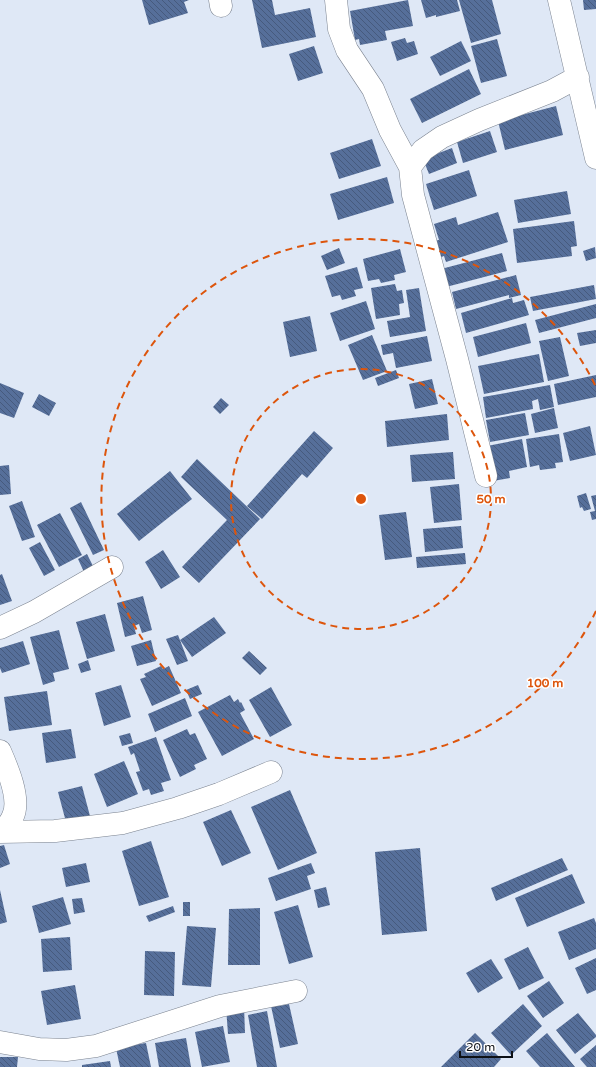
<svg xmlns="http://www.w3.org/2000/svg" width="596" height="1067" viewBox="0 0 596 1067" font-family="'Varela Round',sans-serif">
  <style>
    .building { fill: url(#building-back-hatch) }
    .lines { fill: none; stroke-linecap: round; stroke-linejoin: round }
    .minor-casing { stroke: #7a828f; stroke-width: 23 }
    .minor { stroke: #fff; stroke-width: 22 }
    .ring { fill: none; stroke: #dd550c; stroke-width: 2; stroke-dasharray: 7 5 }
    .centre { fill: #dd550c; stroke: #fff; stroke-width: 2 }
    .ring-label { font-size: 12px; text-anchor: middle; font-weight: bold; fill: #dd550c; stroke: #fff; stroke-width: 3; stroke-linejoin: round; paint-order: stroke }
  </style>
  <defs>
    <pattern id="building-back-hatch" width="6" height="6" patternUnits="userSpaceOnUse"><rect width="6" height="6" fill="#566f9a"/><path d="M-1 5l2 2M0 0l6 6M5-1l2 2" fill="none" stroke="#465a7d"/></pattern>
  </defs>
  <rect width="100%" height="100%" fill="#dfe8f6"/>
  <path class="building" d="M 142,0 L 189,0 L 184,2 L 188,13 L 149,25 Z
    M 252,0 L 272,0 L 275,15 L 310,8 L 316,37 L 262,48 Z
    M 408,0 L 413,26 L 385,31 L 387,40 L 360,45 L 359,39 L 355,40 L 350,11 Z
    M 421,0 L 457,0 L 460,11 L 436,17 L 436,15 L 426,18 Z
    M 459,0 L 492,0 L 501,34 L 471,43 Z
    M 583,0 L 596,0 L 596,9 L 584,10 Z
    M 405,38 L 407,43 L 414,41 L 418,54 L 397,61 L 391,42 Z
    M 497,39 L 507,76 L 481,83 L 471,46 Z
    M 461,41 L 471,61 L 440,76 L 430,57 Z
    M 314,46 L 323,73 L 298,81 L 289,54 Z
    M 469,69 L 481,94 L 422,123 L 410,99 Z
    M 556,106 L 563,135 L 505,150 L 498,121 Z
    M 490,131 L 497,152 L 463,163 L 457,142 Z
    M 372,139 L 381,166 L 339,179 L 330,153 Z
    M 452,148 L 457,163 L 429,174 L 423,159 Z
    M 469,170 L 477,196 L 434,210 L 426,184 Z
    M 387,177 L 394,203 L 338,220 L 330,194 Z
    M 567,191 L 571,214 L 518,223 L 514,200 Z
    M 498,212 L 508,242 L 446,262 L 444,256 L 438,258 L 433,241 L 439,240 L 434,224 L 456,217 L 458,225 Z
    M 574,221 L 577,246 L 571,247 L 572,256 L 517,263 L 513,229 Z
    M 595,247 L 596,258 L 586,261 L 583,251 Z
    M 339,248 L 345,263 L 327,270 L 321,256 Z
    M 400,249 L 406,272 L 394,275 L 395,280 L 381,283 L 379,279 L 368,281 L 363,259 Z
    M 502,253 L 507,271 L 446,287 L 441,269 Z
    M 357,267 L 363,288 L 354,290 L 356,296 L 342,300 L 340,295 L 332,297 L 325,276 Z
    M 516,275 L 521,295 L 509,298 L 509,295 L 456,309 L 452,292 Z
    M 395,284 L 397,291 L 402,290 L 404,303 L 399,304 L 400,315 L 376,319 L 371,288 Z
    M 594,285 L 596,299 L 533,311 L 530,297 Z
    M 419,288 L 426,331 L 390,337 L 387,321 L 410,317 L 406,290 Z
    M 512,298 L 513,303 L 524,300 L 529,315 L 466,333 L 461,313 Z
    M 366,301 L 375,329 L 340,341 L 330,313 Z
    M 596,304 L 596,318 L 539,333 L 535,320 Z
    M 310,316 L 317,351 L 290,357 L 283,322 Z
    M 526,323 L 531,343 L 478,357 L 473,337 Z
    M 596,330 L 596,343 L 580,346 L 577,333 Z
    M 372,335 L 387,371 L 363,380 L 348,345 Z
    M 427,336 L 432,361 L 396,368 L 393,353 L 383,355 L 381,345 Z
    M 560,337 L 569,376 L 548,381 L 539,341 Z
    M 539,354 L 544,382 L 484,394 L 478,366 Z
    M 396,370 L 399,378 L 378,386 L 375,378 Z
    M 596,375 L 596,397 L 558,405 L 554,384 Z
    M 432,379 L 438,404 L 415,409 L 409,384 Z
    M 0,383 L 24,393 L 14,418 L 0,413 Z
    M 550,385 L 554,407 L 540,410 L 538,399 L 532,401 L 533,409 L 486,418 L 483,397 Z
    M 39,394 L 56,403 L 49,416 L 32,407 Z
    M 221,398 L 229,405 L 220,414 L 213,407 Z
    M 554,408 L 558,428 L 535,433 L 531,414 Z
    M 525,413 L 529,435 L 490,442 L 486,420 Z
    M 447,414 L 449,440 L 387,447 L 385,421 Z
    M 590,426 L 596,455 L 570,461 L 563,433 Z
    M 314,431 L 333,448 L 307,478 L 302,474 L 262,519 L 247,506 Z
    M 559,434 L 563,462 L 555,463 L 556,468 L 540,470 L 539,465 L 530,467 L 526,439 Z
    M 522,439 L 527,467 L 509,471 L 510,478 L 493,481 L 487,446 Z
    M 453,452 L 455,479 L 412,482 L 410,455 Z
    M 197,459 L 260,519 L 199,583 L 182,567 L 227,520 L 181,477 Z
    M 9,465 L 11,494 L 0,495 L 0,466 Z
    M 170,471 L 192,499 L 139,541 L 117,514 Z
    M 459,484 L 462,520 L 434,523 L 430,487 Z
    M 586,493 L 591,509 L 584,511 L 582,507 L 580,508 L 577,496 Z
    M 596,495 L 596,519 L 592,520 L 590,512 L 595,511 L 591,496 Z
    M 22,501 L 35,537 L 22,541 L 9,506 Z
    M 81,502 L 104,550 L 93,555 L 70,508 Z
    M 406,512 L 412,557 L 385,560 L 379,515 Z
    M 60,513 L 82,555 L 59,567 L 37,525 Z
    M 461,526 L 463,548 L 425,552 L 423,529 Z
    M 40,542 L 55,570 L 44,576 L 29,548 Z
    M 163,550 L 180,577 L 161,589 L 145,562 Z
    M 465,553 L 466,564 L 417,568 L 416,557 Z
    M 87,554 L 94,568 L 84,572 L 78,559 Z
    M 2,574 L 12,601 L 0,605 L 0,575 Z
    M 143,596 L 152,630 L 142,633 L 139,624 L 134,626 L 136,634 L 125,637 L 117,603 Z
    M 105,614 L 115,651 L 87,659 L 76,622 Z
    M 214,617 L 226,633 L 192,657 L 180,640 Z
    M 59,630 L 69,669 L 53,673 L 55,681 L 43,685 L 30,637 Z
    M 178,635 L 188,661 L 177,665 L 166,639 Z
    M 151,640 L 156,661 L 137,666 L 131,646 Z
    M 23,641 L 30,664 L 2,673 L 0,668 L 0,648 Z
    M 249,651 L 267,668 L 260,675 L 242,658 Z
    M 88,660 L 91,670 L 81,673 L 78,664 Z
    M 161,666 L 163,669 L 169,666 L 181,693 L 152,706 L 140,679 L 146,677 L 144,674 Z
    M 121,685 L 131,717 L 104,726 L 95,693 Z
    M 198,685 L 202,694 L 190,699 L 186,690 Z
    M 271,687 L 292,725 L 270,737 L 249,700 Z
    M 47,691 L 52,725 L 9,731 L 4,697 Z
    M 230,695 L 234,702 L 238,699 L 240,703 L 241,702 L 245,710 L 240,713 L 254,739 L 222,756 L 198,712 Z
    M 185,698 L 192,716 L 155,732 L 148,714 Z
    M 71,729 L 76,758 L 46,763 L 42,733 Z
    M 187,729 L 190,735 L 195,733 L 207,759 L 194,765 L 196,769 L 180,777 L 163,740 Z
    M 130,733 L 133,743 L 122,746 L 119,736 Z
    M 156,737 L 171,780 L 161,783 L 164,791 L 151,795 L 149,789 L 143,791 L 136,772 L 140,771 L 134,753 L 131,755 L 128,747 Z
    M 124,761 L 138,794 L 107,807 L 94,774 Z
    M 82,786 L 90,816 L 66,822 L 58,792 Z
    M 290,790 L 317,853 L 278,870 L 251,807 Z
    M 231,810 L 251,853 L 222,866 L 203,822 Z
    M 151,841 L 169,897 L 139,906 L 122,851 Z
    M 4,845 L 10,864 L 0,868 L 0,846 Z
    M 420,848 L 427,931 L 382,935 L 375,852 Z
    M 562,858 L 568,870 L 496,901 L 491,888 Z
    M 86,863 L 90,882 L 66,887 L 62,868 Z
    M 311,863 L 315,873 L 307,876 L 311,889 L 276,901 L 268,878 Z
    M 572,874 L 585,903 L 527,927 L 515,898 Z
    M 326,887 L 330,905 L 318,908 L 314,890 Z
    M 0,890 L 7,922 L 0,924 Z
    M 63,897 L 71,924 L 39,933 L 32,906 Z
    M 82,898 L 85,912 L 74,914 L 72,899 Z
    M 183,902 L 190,902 L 190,916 L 183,916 Z
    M 298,905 L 313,957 L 289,964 L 274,912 Z
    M 173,906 L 175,912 L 149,922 L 146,916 Z
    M 260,908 L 260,965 L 228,965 L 229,909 Z
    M 594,918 L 596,923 L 596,949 L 569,960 L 558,932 Z
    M 187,926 L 216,928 L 211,987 L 182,985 Z
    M 70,937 L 72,970 L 43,972 L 41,939 Z
    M 528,947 L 544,978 L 519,990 L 504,959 Z
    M 145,951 L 175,952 L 174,996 L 144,995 Z
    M 596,958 L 596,990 L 587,994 L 575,968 Z
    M 491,959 L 503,978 L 478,993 L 466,973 Z
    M 549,981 L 564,1003 L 543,1018 L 527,996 Z
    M 75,985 L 81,1019 L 47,1025 L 41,991 Z
    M 278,1004 L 279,1006 L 289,1004 L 298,1044 L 280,1048 L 271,1006 Z
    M 523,1004 L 542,1026 L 511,1055 L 491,1033 Z
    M 244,1006 L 245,1033 L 228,1034 L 226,1007 Z
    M 267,1011 L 277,1067 L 257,1067 L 248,1015 Z
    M 578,1013 L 596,1035 L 596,1037 L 575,1054 L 556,1030 Z
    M 223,1026 L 230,1062 L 202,1067 L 195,1032 Z
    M 475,1033 L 501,1059 L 494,1067 L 441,1067 Z
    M 547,1033 L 575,1067 L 540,1067 L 526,1051 Z
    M 186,1038 L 191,1067 L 159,1067 L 155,1043 Z
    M 146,1043 L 151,1067 L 120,1067 L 116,1048 Z
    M 596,1045 L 596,1067 L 587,1067 L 580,1059 Z
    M 0,1057 L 18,1057 L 17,1067 L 0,1067 Z
    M 110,1061 L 111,1067 L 82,1067 L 82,1065 Z"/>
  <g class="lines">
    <g class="minor-casing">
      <path id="minor" d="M 220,0 L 221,6
        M 336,0 L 339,29 L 347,50 L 373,89 L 390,130 L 410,167 L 413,195 L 457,359 L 486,476
        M 559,0 L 596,158
        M 410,167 L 423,150 L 442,137 L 479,120 L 552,91 L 578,77
        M 0,628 L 34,612 L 112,567
        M 0,751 C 7,767 21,799 13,816 C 11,822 6,827 3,831
        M 0,832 L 55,831 L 123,823 L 178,808 L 219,794 L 271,772
        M 0,1042 L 39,1049 L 66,1050 L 96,1046 L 220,1006 L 296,991"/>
    </g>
    <use href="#minor" class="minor"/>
  </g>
  <g class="ring">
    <circle cx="361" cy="499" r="130"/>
    <path d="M596 611A260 260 0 1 1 596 387"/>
  </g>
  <circle cx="361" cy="499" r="6" class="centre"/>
  <g class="ring-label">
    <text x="491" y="503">50 m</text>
    <text x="545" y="687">100 m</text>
  </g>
  <path d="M460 1051v6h52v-6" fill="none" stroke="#0e1116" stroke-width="2"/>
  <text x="466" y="1051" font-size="12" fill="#0e1116" stroke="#ffffff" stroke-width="3" paint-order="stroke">20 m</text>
</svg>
